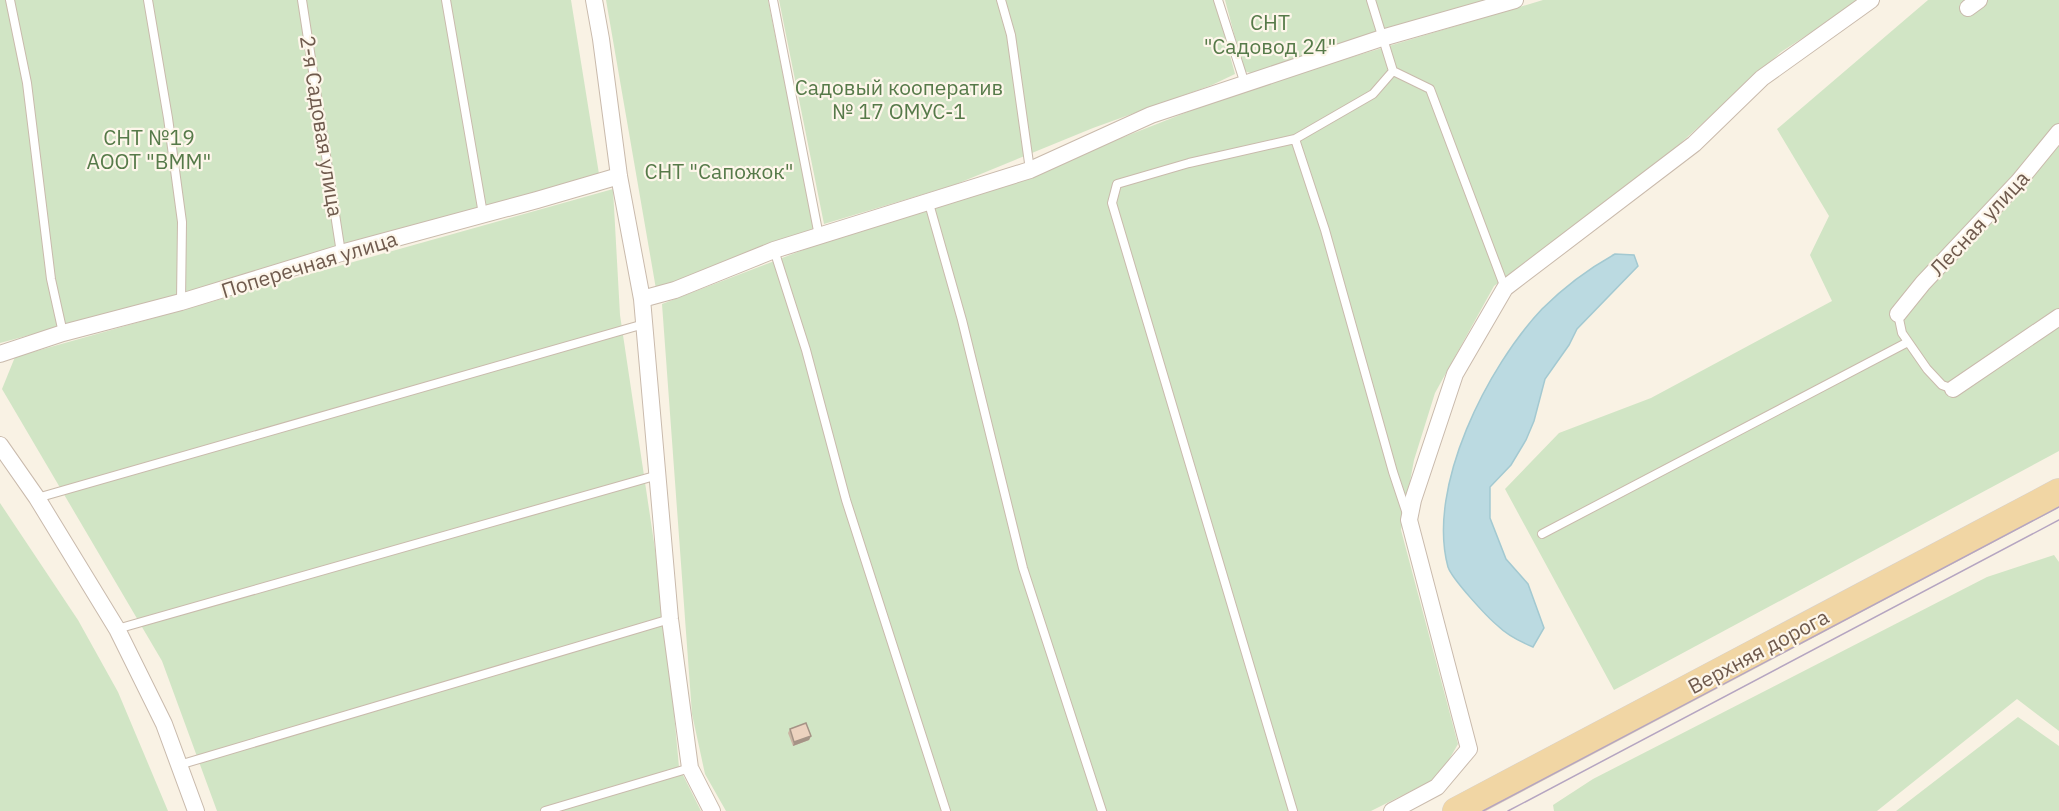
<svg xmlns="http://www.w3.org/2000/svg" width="2059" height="811" viewBox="0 0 2059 811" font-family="'IBM Plex Sans',sans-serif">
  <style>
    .green { fill: #d1e5c5 }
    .water { fill: #bbdae1; stroke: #a3c9d1; stroke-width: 1.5 }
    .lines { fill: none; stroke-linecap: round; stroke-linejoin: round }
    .service-casing { stroke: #c9baac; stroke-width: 10 }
    .minor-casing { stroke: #c9baac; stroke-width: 18 }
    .primary-casing { stroke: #d7d1cd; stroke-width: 28 }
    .service { stroke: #fff; stroke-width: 8 }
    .minor { stroke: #fff; stroke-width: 16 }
    .primary { stroke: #f1d6a4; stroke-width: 27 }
    .tram { stroke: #b5a5c1; stroke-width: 1.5 }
    .wall { fill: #cbb5a4 }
    .shaded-wall { fill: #a59386 }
    .building { fill: #ecd2bf; stroke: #a59386; stroke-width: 1.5 }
    .labels { text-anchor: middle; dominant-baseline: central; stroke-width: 4.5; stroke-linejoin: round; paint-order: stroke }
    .park-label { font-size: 21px; fill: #567a49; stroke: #fdf6ea }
    .street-label { font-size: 21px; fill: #6f5a4d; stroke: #fdf6ea }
  </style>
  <rect width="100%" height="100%" fill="#f9f2e4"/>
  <path class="green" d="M 0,0 L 571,0 L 599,174 L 172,297 L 0,343 Z
    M 606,0 L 768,0 L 814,229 L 656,289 Z
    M 779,0 L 1215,0 L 1235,74 L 1212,85 L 1093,128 L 954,185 L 824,224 Z
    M 1225,0 L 1496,0 L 1257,75 L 1244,71 Z
    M 1543,0 L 1861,0 L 1781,52 L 1672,151 L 1494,286 L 1435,393 L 1414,460 L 1401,530 L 1458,744 L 1439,777 L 1371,811 L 726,811 L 705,774 L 692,714 L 662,304 L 816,245 L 1091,150 L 1248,88 Z
    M 1928,0 L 2059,0 L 2059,451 L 1614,690 L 1505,489 L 1559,433 L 1651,398 L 1832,301 L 1810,255 L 1829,216 L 1777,129 Z
    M 613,189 L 620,315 L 665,616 L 679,767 L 701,811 L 217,811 L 162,661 L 2,389 L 15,357 Z
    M 0,503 L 78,620 L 118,692 L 168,811 L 0,811 Z
    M 2054,555 L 2059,562 L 2059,731 L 2017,699 L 1877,811 L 1554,811 L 1553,805 L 1593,779 L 1987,577 Z
    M 2018,717 L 2059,746 L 2059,811 L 1896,811 Z"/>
  <path class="water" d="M 1615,254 L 1634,255 L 1638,266 L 1577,329 L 1569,345 L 1545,379 L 1534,421 L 1526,440 L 1511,465 L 1490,487 L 1490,518 L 1506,559 L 1528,584 L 1544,628 L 1533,647 C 1521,642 1508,636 1498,626 C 1487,617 1452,579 1448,567 C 1426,487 1488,366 1542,309 C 1564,287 1588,269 1615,254 Z"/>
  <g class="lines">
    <g class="service-casing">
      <path id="service" d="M 10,0 L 27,83 L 51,279 L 63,333
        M 148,0 L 168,118 L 182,222 L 181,302
        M 302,0 L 341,253
        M 446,0 L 483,214
        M 773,0 L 819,236
        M 1001,0 L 1011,35 L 1030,170
        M 1218,0 L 1245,84
        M 1371,0 L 1393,71 L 1373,94 L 1295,139 L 1325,230 L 1393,472 L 1407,514
        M 1393,71 L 1430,89 L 1505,288
        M 928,200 L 962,320 L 1023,568 L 1102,811
        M 774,250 L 806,350 L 846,500 L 946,811
        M 1898,314 L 1902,333 L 1927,369 L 1942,385 L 1953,389
        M 37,498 L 644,324
        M 1542,534 L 1908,342
        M 117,629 L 658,475
        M 179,765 L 670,619
        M 545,811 L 690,768
        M 1293,811 L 1112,203 L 1117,184 L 1189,163 L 1295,139"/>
    </g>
    <g class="minor-casing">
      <path id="minor" d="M 594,0 L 601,39 L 619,176 L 642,299 L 670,619 L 690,768 L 712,811
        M 1968,8 L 1979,0
        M 642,299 L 675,290 L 774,250 L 1030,170 L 1151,115 L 1382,38 L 1515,0
        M 1898,314 L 1923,283 L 2019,181 L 2059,132
        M 0,354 L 63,333 L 181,302 L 341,253 L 537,200 L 619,176
        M 1953,389 L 2059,317
        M 0,445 L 37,498 L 117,629 L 164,724 L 196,811
        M 1392,811 L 1437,787 L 1469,749 L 1409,520 L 1413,500 L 1455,374 L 1505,288 L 1694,144 L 1762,78 L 1871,0"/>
    </g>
    <g class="primary-casing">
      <path id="primary" d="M 1456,811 L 2059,492"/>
    </g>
    <use href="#service" class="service"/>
    <use href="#minor" class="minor"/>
    <use href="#primary" class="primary"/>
    <path class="tram" d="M 1483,811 L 2059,507
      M 1508,811 L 2059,520"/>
  </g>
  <path class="wall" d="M 790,729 L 811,736 L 809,740 L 793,746 L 788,733 Z"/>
  <path class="shaded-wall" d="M 811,736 L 809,740 L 793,746 L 794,742 Z"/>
  <path class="building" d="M 806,723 L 811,736 L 794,742 L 790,729 Z"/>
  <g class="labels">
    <g class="park-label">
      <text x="1270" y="22">СНТ<tspan x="1270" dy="24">"Садовод 24"</tspan></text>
      <text x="899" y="87">Садовый кооператив<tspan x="899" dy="24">№ 17 ОМУС-1</tspan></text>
      <text x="149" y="137">СНТ №19<tspan x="149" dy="24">АООТ "ВММ"</tspan></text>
      <text x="719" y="171">СНТ "Сапожок"</text>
    </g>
    <g class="street-label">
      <text transform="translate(322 126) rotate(81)">2-я Садовая улица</text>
      <text transform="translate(1979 223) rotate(-47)">Лесная улица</text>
      <text transform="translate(309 264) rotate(-17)">Поперечная улица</text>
      <text transform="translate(1758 651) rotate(-28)">Верхняя дорога</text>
    </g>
  </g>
</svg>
